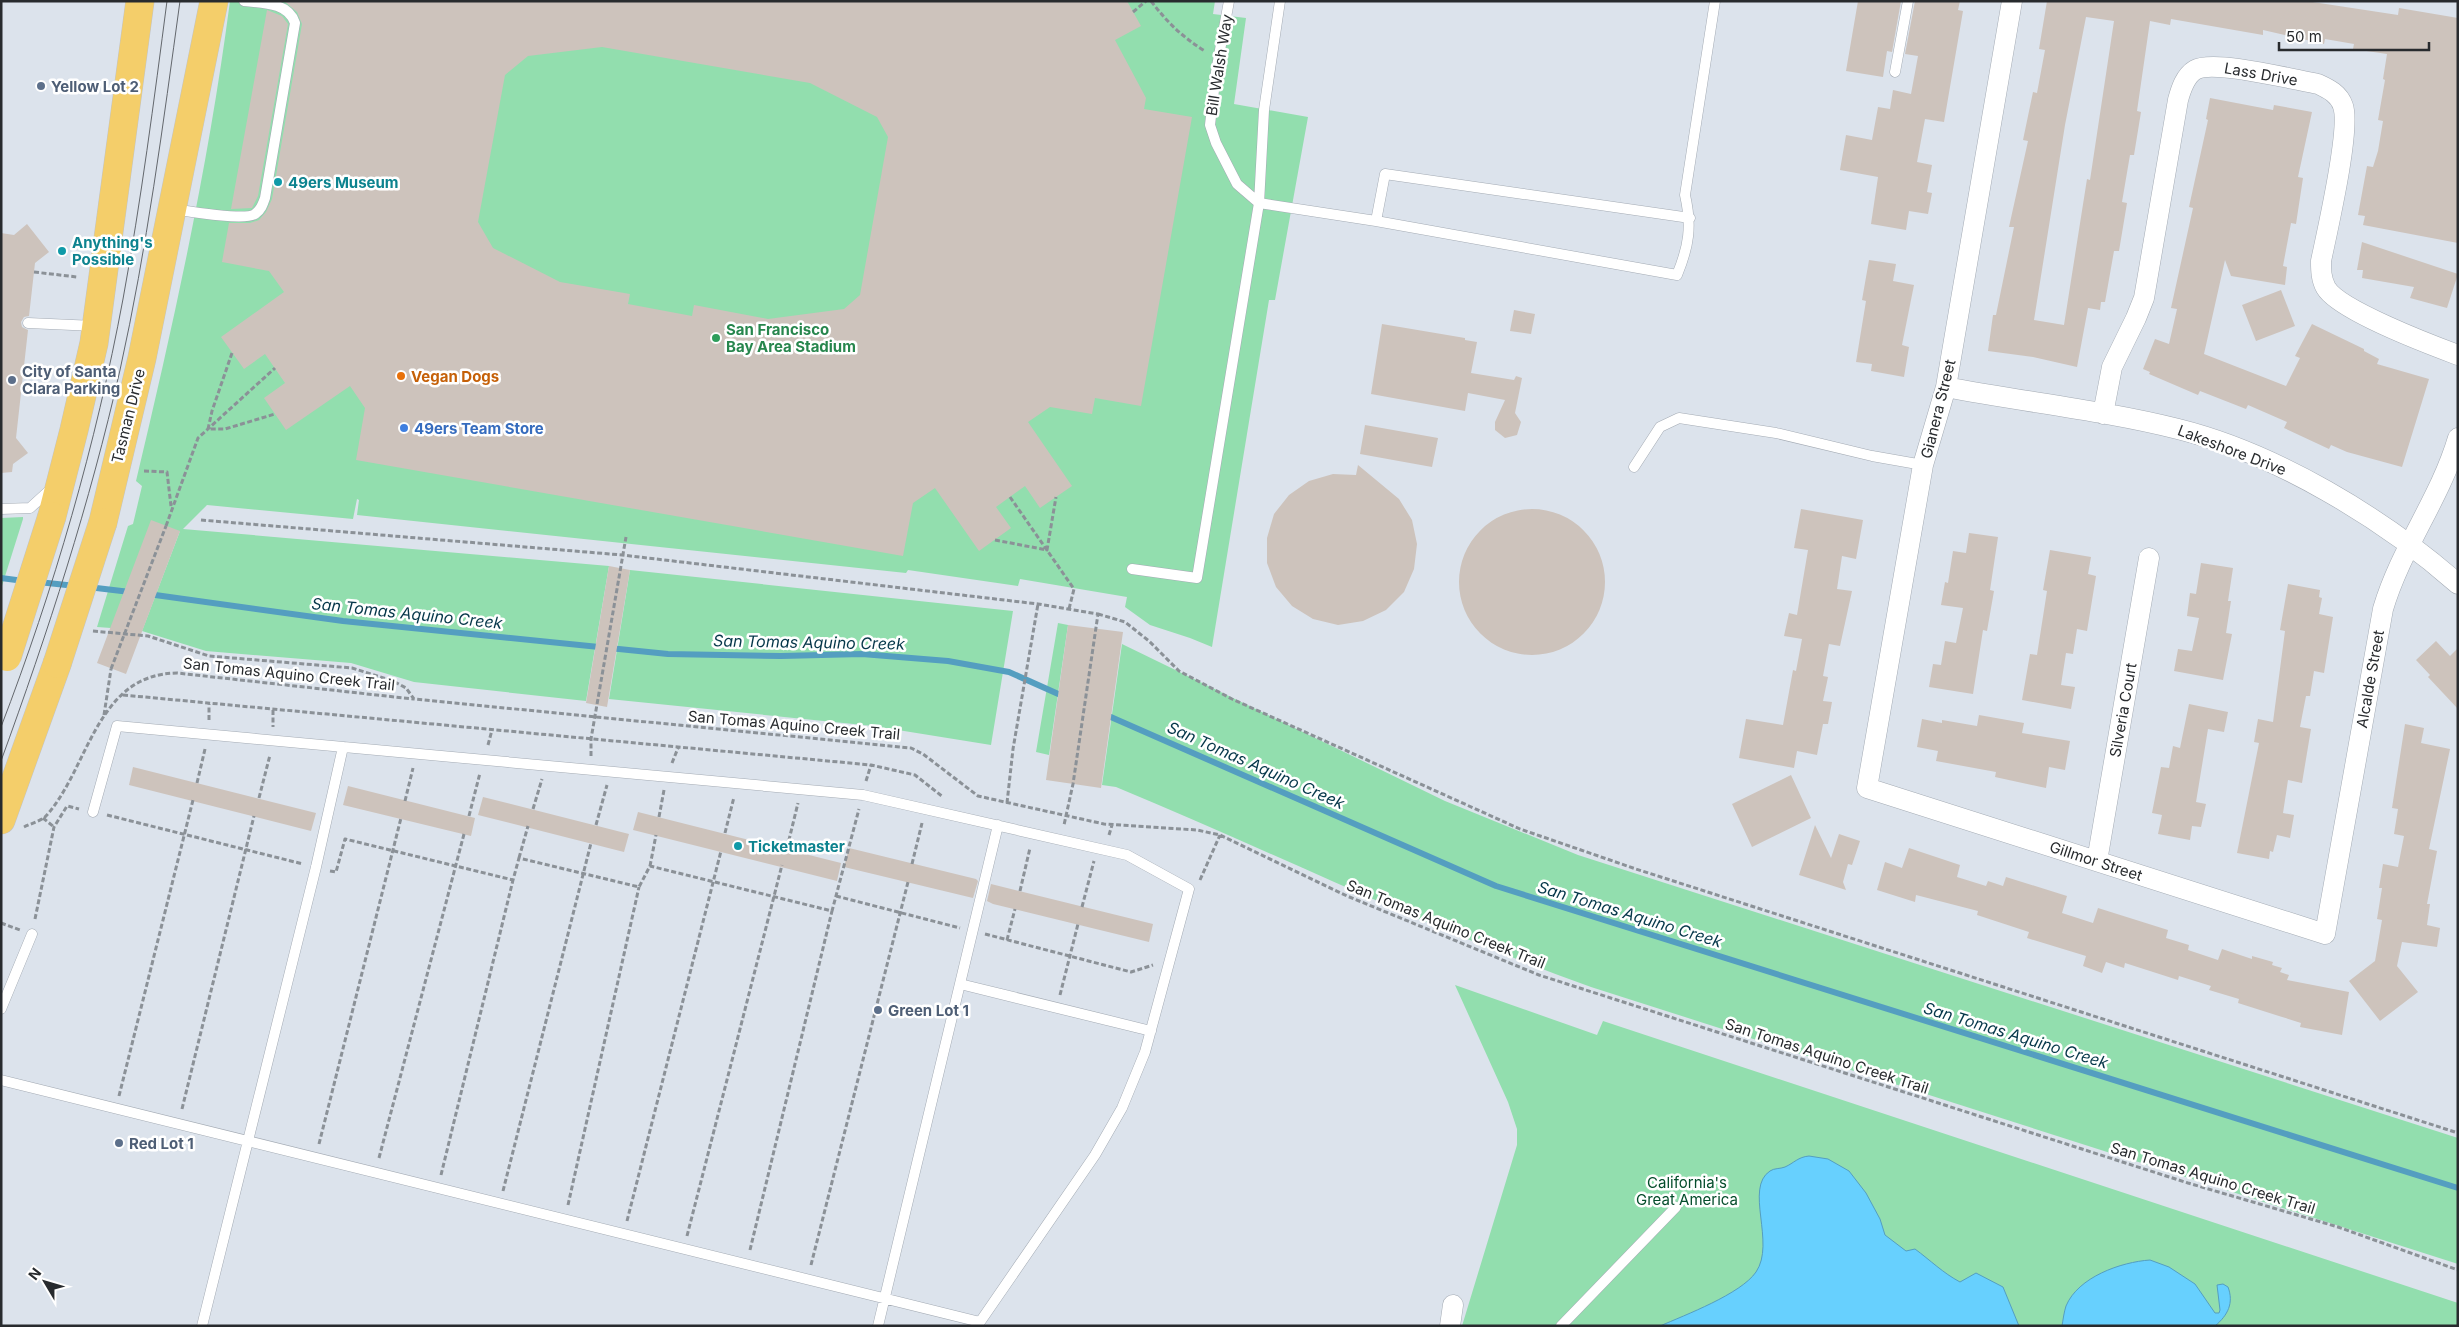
<svg xmlns="http://www.w3.org/2000/svg" width="2459" height="1327" viewBox="0 0 2459 1327" font-family="Inter,sans-serif">
  <style>
    .green { fill: #92deae }
    .water { fill: #67d0fe; stroke: #549ec0 }
    .lines { fill: none; stroke-linecap: round; stroke-linejoin: round }
    .stream { stroke: #549ec0; stroke-width: 6 }
    .building { fill: #cdc3bc; fill-rule: evenodd }
    .lane-casing { stroke: #a4abb4; stroke-width: 11 }
    .street-casing { stroke: #a4abb4; stroke-width: 21 }
    .primary-casing { stroke: #c3c4c4; stroke-width: 29 }
    .path { stroke: #8b9197; stroke-width: 3; stroke-dasharray: 5 2.5; stroke-linecap: butt }
    .lane { stroke: #fff; stroke-width: 10 }
    .street { stroke: #fff; stroke-width: 20 }
    .primary { stroke: #f4ce6a; stroke-width: 28 }
    .tram { stroke: #63676c; stroke-width: 1 }
    .primary-bridge-casing { stroke: #c3c4c4; stroke-width: 29; stroke-linecap: butt }
    .path-bridge { stroke: #8b9197; stroke-width: 3; stroke-dasharray: 5 2.5; stroke-linecap: butt }
    .primary-bridge { stroke: #f4ce6a; stroke-width: 28 }
    .service-dot { fill: #5c6f8a; stroke: #fff; stroke-width: 2 }
    .culture-dot { fill: #0f9aa8; stroke: #fff; stroke-width: 2 }
    .leisure-dot { fill: #2e9e5b; stroke: #fff; stroke-width: 2 }
    .food-dot { fill: #e8710a; stroke: #fff; stroke-width: 2 }
    .shop-dot { fill: #3f7fe0; stroke: #fff; stroke-width: 2 }
    .labels { text-anchor: middle; dominant-baseline: central; stroke-width: 5; stroke-linejoin: round; paint-order: stroke }
    .street-label { font-size: 15px; fill: #282b2e; stroke: #fff }
    .service-label { font-size: 15px; font-weight: bold; fill: #4e5e75; stroke: #fff; text-anchor: start }
    .culture-label { font-size: 15px; font-weight: bold; fill: #0d838f; stroke: #fff; text-anchor: start }
    .leisure-label { font-size: 15px; font-weight: bold; fill: #27864d; stroke: #fff; text-anchor: start }
    .food-label { font-size: 15px; font-weight: bold; fill: #c56008; stroke: #fff; text-anchor: start }
    .shop-label { font-size: 15px; font-weight: bold; fill: #366cbe; stroke: #fff; text-anchor: start }
    .park-label { font-size: 15px; fill: #044d2b; stroke: #fff }
    .water-label { font-size: 16px; font-style: italic; fill: #06374a; stroke: #fff }
  </style>
  <rect width="100%" height="100%" fill="#dce3ec"/>
  <path class="green" d="M 230,1 L 1215,1 L 1213,14 L 1246,18 L 1234,104 L 1308,117 L 1275,300 L 1269,300 L 1212,647 L 1190,638 L 1150,625 L 1125,607 L 1127,597 L 1020,579 L 1018,586 L 908,570 L 906,573 L 357,515 L 359,500 L 357,499 L 353,519 L 207,505 L 183,529 L 609,566 L 586,701 L 414,682 L 351,663 L 206,651 L 142,631 L 180,531 L 111,628 L 97,627 L 128,526 L 133,524 L 142,486 L 136,481 C 174,322 209,163 230,1 Z
    M 23,517 L 23,519 L 1,589 L 1,518 Z
    M 630,570 L 1013,611 L 991,745 L 873,726 L 609,699 Z
    M 1058,623 L 1068,625 L 1049,755 L 1036,752 Z
    M 1122,644 L 1445,801 L 1578,855 L 2458,1138 L 2458,1264 L 1591,987 C 1429,929 1275,853 1116,787 L 1102,785 Z
    M 1455,985 L 1597,1035 L 1603,1021 L 2458,1303 L 2458,1326 L 1462,1326 L 1517,1145 L 1517,1129 L 1508,1102 Z"/>
  <path class="water" d="M 1809,1156 L 1828,1159 L 1849,1171 L 1866,1193 L 1880,1219 L 1885,1235 L 1906,1251 L 1915,1249 C 1930,1260 1943,1273 1960,1282 L 1976,1273 L 2003,1287 L 2019,1326 L 1660,1326 C 1685,1315 1741,1294 1756,1272 C 1776,1243 1744,1188 1770,1171 C 1774,1168 1780,1169 1785,1167 C 1794,1163 1798,1157 1809,1156 Z
    M 2150,1260 L 2169,1267 L 2195,1284 L 2215,1313 L 2219,1313 L 2220,1310 L 2217,1285 L 2223,1284 L 2228,1287 C 2234,1303 2228,1315 2215,1326 L 2062,1326 C 2063,1320 2064,1312 2066,1306 C 2078,1277 2121,1262 2150,1260 Z"/>
  <g class="lines">
    <path class="stream" d="M 1,578 L 24,581
      M 38,582 L 76,586
      M 88,587 L 130,592
      M 148,594 L 343,621 L 668,654 L 781,656 L 862,654 L 948,661 L 1009,672 L 1065,697
      M 1104,714 L 1496,886 L 2458,1188"/>
  </g>
  <path class="building" d="M 284,1 L 1127,1 L 1141,26 L 1115,40 L 1146,98 L 1144,109 L 1192,117 L 1141,406 L 1095,398 L 1092,414 L 1050,407 L 1028,422 L 1072,486 L 1040,508 L 1025,486 L 996,507 L 1011,528 L 979,551 L 935,488 L 913,503 L 903,556 L 356,460 L 365,408 L 350,386 L 286,430 L 264,398 L 285,383 L 265,354 L 244,369 L 221,337 L 284,292 L 269,271 L 222,262 L 229,223 L 250,223 L 259,220 L 266,212 L 272,199 L 302,24 L 297,12 ZM 602,47 L 810,83 L 877,117 L 888,137 L 860,295 L 844,309 L 768,319 L 694,305 L 692,316 L 628,304 L 630,294 L 560,282 L 493,248 L 478,222 L 505,75 L 528,56 Z
    M 1858,1 L 1901,1 L 1892,52 L 1887,51 L 1883,77 L 1846,71 Z
    M 1915,1 L 1960,1 L 1958,10 L 1963,11 L 1944,122 L 1925,119 L 1917,162 L 1932,165 L 1927,192 L 1932,193 L 1928,214 L 1909,211 L 1906,230 L 1871,224 L 1878,177 L 1840,170 L 1846,135 L 1872,140 L 1878,107 L 1890,109 L 1893,90 L 1911,94 L 1918,56 L 1905,54 Z
    M 2047,1 L 2306,1 L 2398,15 L 2399,8 L 2458,18 L 2458,243 L 2363,225 L 2365,216 L 2358,215 L 2367,166 L 2373,167 L 2378,151 L 2383,121 L 2378,120 L 2385,80 L 2383,79 L 2387,54 L 2353,49 L 2354,44 L 2325,39 L 2324,44 L 2263,30 L 2263,35 L 2171,19 L 2170,25 L 2150,21 L 2137,111 L 2141,112 L 2134,155 L 2130,155 L 2122,202 L 2127,203 L 2119,251 L 2114,251 L 2105,302 L 2101,302 L 2100,310 L 2088,308 L 2077,367 L 2033,357 L 1988,351 L 1993,315 L 1996,315 L 2014,227 L 2009,227 L 2028,141 L 2023,140 L 2033,92 L 2037,93 L 2045,50 L 2039,49 ZM 2086,17 L 2114,21 L 2090,180 L 2087,179 L 2064,325 L 2034,320 L 2065,125 Z
    M 267,10 L 282,16 L 288,24 L 258,196 L 252,208 L 231,209 Z
    M 2210,98 L 2273,110 L 2274,105 L 2312,112 L 2298,177 L 2303,178 L 2296,224 L 2291,223 L 2283,266 L 2287,267 L 2285,285 L 2231,276 L 2225,260 L 2204,354 L 2286,386 L 2300,358 L 2295,356 L 2312,324 L 2364,349 L 2364,351 L 2379,359 L 2377,364 L 2429,379 L 2402,467 L 2347,452 L 2331,445 L 2329,449 L 2284,428 L 2287,422 L 2248,405 L 2246,409 L 2200,391 L 2198,395 L 2149,374 L 2150,372 L 2143,369 L 2155,339 L 2169,344 L 2177,309 L 2171,308 L 2193,208 L 2189,207 L 2208,120 L 2206,119 Z
    M 27,224 L 49,252 L 35,263 L 29,316 L 24,317 L 21,322 L 22,327 L 28,330 L 16,438 L 28,453 L 13,464 L 12,472 L 1,473 L 1,233 L 14,235 Z
    M 2362,242 L 2458,274 L 2447,308 L 2410,298 L 2414,287 L 2362,278 L 2363,270 L 2357,270 Z
    M 1869,260 L 1896,264 L 1893,281 L 1914,285 L 1902,345 L 1909,347 L 1904,377 L 1871,371 L 1872,364 L 1856,362 L 1866,301 L 1862,300 Z
    M 2281,290 L 2295,326 L 2256,341 L 2242,305 Z
    M 1514,310 L 1535,314 L 1531,334 L 1510,331 Z
    M 1382,324 L 1465,338 L 1465,340 L 1477,342 L 1471,373 L 1514,380 L 1516,376 L 1522,378 L 1515,413 L 1521,422 L 1517,435 L 1505,438 L 1495,430 L 1495,422 L 1505,400 L 1468,393 L 1465,411 L 1371,394 Z
    M 1365,425 L 1438,438 L 1432,467 L 1360,454 Z
    M 1358,465 L 1399,499 L 1412,520 L 1417,544 L 1414,569 L 1404,592 L 1386,610 L 1363,621 L 1338,625 L 1313,619 L 1292,606 L 1276,587 L 1267,563 L 1267,538 L 1274,514 L 1289,495 L 1309,481 L 1333,474 L 1356,475 Z
    M1459 582a73 73 0 1 1 146 0a73 73 0 1 1-146 0Z
    M 1801,509 L 1863,520 L 1856,559 L 1842,556 L 1837,589 L 1852,591 L 1840,646 L 1829,644 L 1823,676 L 1828,677 L 1823,701 L 1832,702 L 1828,724 L 1823,724 L 1817,755 L 1797,751 L 1794,768 L 1739,758 L 1746,719 L 1783,725 L 1793,670 L 1796,671 L 1802,639 L 1784,636 L 1789,613 L 1797,615 L 1808,550 L 1794,548 Z
    M 151,520 L 180,531 L 126,674 L 97,663 Z
    M 1969,533 L 1998,537 L 1990,590 L 1994,591 L 1987,631 L 1983,630 L 1973,694 L 1929,687 L 1933,664 L 1941,665 L 1945,641 L 1956,643 L 1963,608 L 1941,605 L 1945,582 L 1948,583 L 1953,551 L 1966,553 Z
    M 2050,550 L 2091,557 L 2088,574 L 2096,576 L 2087,631 L 2077,629 L 2073,654 L 2066,653 L 2061,685 L 2075,687 L 2071,709 L 2022,700 L 2030,654 L 2037,655 L 2047,591 L 2043,590 Z
    M 2201,563 L 2233,568 L 2228,601 L 2231,601 L 2226,633 L 2232,634 L 2223,680 L 2174,671 L 2178,649 L 2192,651 L 2199,618 L 2187,616 L 2190,593 L 2196,594 Z
    M 609,566 L 630,570 L 607,707 L 586,703 Z
    M 2288,584 L 2320,590 L 2319,597 L 2322,598 L 2319,614 L 2333,617 L 2324,673 L 2314,671 L 2310,696 L 2306,696 L 2300,727 L 2311,729 L 2302,783 L 2288,780 L 2283,813 L 2294,815 L 2290,838 L 2277,835 L 2273,852 L 2270,851 L 2269,859 L 2237,853 L 2259,743 L 2254,742 L 2258,719 L 2273,722 L 2285,631 L 2280,630 Z
    M 1068,625 L 1123,632 L 1101,788 L 1046,780 Z
    M 2436,641 L 2450,656 L 2458,648 L 2458,709 L 2428,677 L 2430,675 L 2416,660 Z
    M 2189,704 L 2228,712 L 2224,732 L 2208,729 L 2196,802 L 2206,804 L 2201,827 L 2192,826 L 2190,840 L 2158,834 L 2162,815 L 2152,813 L 2161,767 L 2169,768 L 2173,746 L 2180,748 Z
    M 1979,715 L 2024,723 L 2022,733 L 2070,741 L 2065,770 L 2049,767 L 2046,788 L 1995,777 L 1996,772 L 1936,761 L 1938,751 L 1917,747 L 1922,719 L 1942,723 L 1942,720 L 1977,726 Z
    M 2405,724 L 2424,728 L 2421,743 L 2450,749 L 2429,849 L 2437,851 L 2427,904 L 2430,904 L 2427,925 L 2440,928 L 2437,947 L 2402,942 L 2397,966 L 2418,992 L 2380,1021 L 2349,981 L 2375,961 L 2382,920 L 2377,919 L 2382,888 L 2379,888 L 2383,864 L 2398,867 L 2404,836 L 2394,834 L 2398,809 L 2392,808 Z
    M 133,767 L 316,813 L 311,831 L 129,785 Z
    M 1791,775 L 1811,818 L 1752,847 L 1732,804 Z
    M 348,786 L 475,818 L 471,836 L 343,805 Z
    M 483,797 L 629,834 L 624,852 L 478,815 Z
    M 638,812 L 841,863 L 837,881 L 633,830 Z
    M 1815,825 L 1831,858 L 1839,834 L 1860,841 L 1852,865 L 1848,864 L 1843,882 L 1846,890 L 1799,875 Z
    M 849,848 L 976,879 L 978,881 L 973,898 L 844,867 Z
    M 1909,848 L 1960,865 L 1957,877 L 1986,886 L 1988,881 L 2003,886 L 2006,877 L 2067,896 L 2062,913 L 2093,923 L 2098,908 L 2168,930 L 2166,938 L 2189,945 L 2188,950 L 2218,960 L 2222,949 L 2252,959 L 2252,956 L 2273,962 L 2272,965 L 2282,968 L 2280,972 L 2289,975 L 2287,980 L 2349,992 L 2342,1035 L 2300,1027 L 2301,1023 L 2238,1003 L 2239,999 L 2209,990 L 2211,986 L 2179,976 L 2178,980 L 2125,963 L 2124,968 L 2106,962 L 2102,973 L 2083,966 L 2086,956 L 2027,938 L 2029,932 L 1977,915 L 1978,911 L 1916,895 L 1915,902 L 1877,890 L 1885,862 L 1902,868 Z
    M 991,884 L 1153,924 L 1149,942 L 993,904 L 987,901 Z"/>
  <g class="lines">
    <g class="lane-casing">
      <path id="lane" d="M 1229,1 L 1216,72 L 1210,125 L 1216,143 L 1237,184 L 1259,203
        M 1895,72 L 1908,1
        M 1259,203 L 1376,221 L 1677,275 C 1689,246 1692,226 1685,195 L 1715,1
        M 173,209 C 187,211 245,221 255,214 C 261,210 263,204 265,198 L 295,23 C 288,2 262,3 244,1
        M 1376,221 L 1385,174 L 1690,218
        M 28,323 L 95,326
        M 1634,467 L 1660,427 L 1679,418 L 1776,433 L 1872,456 L 1923,465
        M 1,509 L 30,508 L 52,488
        M 1132,569 L 1197,578 L 1259,203 L 1264,110 L 1280,1
        M 960,984 L 1151,1031
        M 1,1009 L 32,934
        M 1,1080 L 980,1322 L 1095,1155 L 1122,1108 L 1145,1052 L 1189,889 L 1127,855 L 863,795 L 117,726 L 93,812
        M 202,1326 L 316,867 L 343,747
        M 878,1326 L 998,825
        M 1561,1326 L 1676,1207"/>
    </g>
    <g class="street-casing">
      <path id="street" d="M 2012,1 L 1946,387 L 1923,465 L 1867,788 L 2325,934 L 2383,609 C 2401,548 2440,499 2458,438
        M 1946,387 C 2023,402 2102,410 2178,429 C 2275,453 2383,518 2458,584
        M 2103,414 L 2112,367 L 2136,318 L 2144,298 L 2178,100 C 2181,89 2185,76 2195,70 C 2213,59 2295,80 2318,84 C 2329,89 2339,94 2343,106 C 2351,129 2327,232 2321,261 C 2321,270 2321,279 2326,288 C 2339,310 2431,345 2458,355
        M 2097,861 L 2149,558
        M 1450,1326 L 1453,1305"/>
    </g>
    <g class="primary-casing">
      <path id="primary" d="M 52,516 L 74,430 L 94,343 L 140,1
        M 103,522 L 142,358 L 214,1
        M 1,820 L 57,664"/>
    </g>
    <path class="path" d="M 1151,1 C 1167,22 1182,37 1205,51
      M 1133,12 L 1146,1
      M 34,272 L 77,277
      M 232,353 L 212,411 L 208,429 L 225,429 L 275,414
      M 144,471 L 167,472 L 171,506
      M 1010,497 L 1074,589 L 1069,609
      M 201,520 L 622,555 L 1038,604 L 1098,614 L 1073,784 L 1064,825
      M 166,526 L 198,438 L 275,368
      M 995,540 L 1047,550 L 1056,497
      M 1098,614 L 1125,622 L 1149,641 L 1179,671 L 1232,699 L 1520,829 L 1636,869 L 2458,1133
      M 93,631 L 148,636 L 209,656 L 352,668 L 393,681 L 406,688 L 414,699 L 911,748 L 923,754 L 978,796 L 1104,824 L 1197,830 L 1220,835 L 1347,896 L 1539,975 L 2188,1183 L 2338,1227 L 2458,1270
      M 123,695 L 871,765 L 915,775 L 943,797
      M 273,710 L 273,727
      M 104,715 L 111,669
      M 209,720 L 209,704
      M 488,745 L 492,730
      M 591,756 L 591,739 L 626,537
      M 672,763 L 678,748
      M 866,781 L 871,765
      M 197,783 L 205,749
      M 259,798 L 270,755
      M 405,801 L 413,768
      M 1007,803 L 1013,749 L 1038,604
      M 533,809 L 542,779
      M 107,815 L 303,864
      M 469,816 L 480,773
      M 659,817 L 664,790
      M 43,818 L 54,827
      M 596,825 L 607,785
      M 24,827 C 30,824 40,821 45,817 C 89,770 95,674 177,673 L 413,699
      M 725,833 L 734,797
      M 1109,835 L 1112,825
      M 787,848 L 798,803
      M 519,858 L 528,826
      M 912,864 L 922,823
      M 650,866 L 656,835
      M 330,871 L 336,872 L 345,839 L 513,880 L 519,858 L 639,887 L 650,866 L 832,911 L 859,809
      M 1200,880 L 1220,835
      M 1020,891 L 1030,848
      M 836,896 L 960,928
      M 1082,907 L 1094,861
      M 35,919 L 54,827 L 67,806 L 79,809
      M 1,923 L 20,930
      M 985,934 L 1131,972 L 1153,965
      M 1007,940 L 1015,909
      M 1060,995 L 1078,924
      M 119,1096 L 193,800
      M 182,1109 L 254,816
      M 319,1144 L 401,818
      M 379,1158 L 464,834
      M 441,1175 L 513,880
      M 503,1191 L 591,843
      M 568,1205 L 639,887
      M 627,1221 L 721,851
      M 687,1236 L 782,865
      M 750,1250 L 832,911
      M 811,1265 L 908,882"/>
    <use href="#lane" class="lane"/>
    <use href="#street" class="street"/>
    <use href="#primary" class="primary"/>
    <path class="tram" d="M 1,727 C 54,589 96,444 123,299 C 141,201 154,101 167,1
      M 1,761 C 48,632 90,503 120,370 C 147,248 163,125 180,1"/>
    <g class="primary-bridge-casing">
      <path id="primary-bridge" d="M 7,657 L 52,516
        M 57,664 L 103,522"/>
    </g>
    <path class="path-bridge" d="M 111,669 L 166,526"/>
    <use href="#primary-bridge" class="primary-bridge"/>
  </g>
  <g class="service-dot">
    <circle cx="41" cy="86" r="5"/>
    <circle cx="12" cy="380" r="5"/>
    <circle cx="878" cy="1010" r="5"/>
    <circle cx="119" cy="1143" r="5"/>
  </g>
  <g class="culture-dot">
    <circle cx="278" cy="182" r="5"/>
    <circle cx="62" cy="251" r="5"/>
    <circle cx="738" cy="846" r="5"/>
  </g>
  <circle class="leisure-dot" cx="716" cy="338" r="5"/>
  <circle class="food-dot" cx="401" cy="376" r="5"/>
  <circle class="shop-dot" cx="404" cy="428" r="5"/>
  <g class="labels">
    <g class="street-label">
      <text transform="translate(1219 65) rotate(-81)">Bill Walsh Way</text>
      <text transform="translate(2261 74) rotate(10)">Lass Drive</text>
      <text transform="translate(1938 409) rotate(-76)">Gianera Street</text>
      <text transform="translate(128 416) rotate(-76)">Tasman Drive</text>
      <text transform="translate(2232 450) rotate(21)">Lakeshore Drive</text>
      <text transform="translate(289 674) rotate(6)">San Tomas Aquino Creek Trail</text>
      <text transform="translate(2370 679) rotate(-80)">Alcalde Street</text>
      <text transform="translate(2123 710) rotate(-80)">Silveria Court</text>
      <text transform="translate(794 725) rotate(5)">San Tomas Aquino Creek Trail</text>
      <text transform="translate(2096 861) rotate(18)">Gillmor Street</text>
      <text transform="translate(1446 924) rotate(22)">San Tomas Aquino Creek Trail</text>
      <text transform="translate(1827 1056) rotate(18)">San Tomas Aquino Creek Trail</text>
      <text transform="translate(2213 1178) rotate(17)">San Tomas Aquino Creek Trail</text>
    </g>
    <g class="service-label">
      <text x="51" y="86">Yellow Lot 2</text>
      <text x="22" y="371">City of Santa<tspan x="22" dy="17">Clara Parking</tspan></text>
      <text x="888" y="1010">Green Lot 1</text>
      <text x="129" y="1143">Red Lot 1</text>
    </g>
    <g class="culture-label">
      <text x="288" y="182">49ers Museum</text>
      <text x="72" y="242">Anything's<tspan x="72" dy="17">Possible</tspan></text>
      <text x="748" y="846">Ticketmaster</text>
    </g>
    <g class="leisure-label">
      <text x="726" y="329">San Francisco<tspan x="726" dy="17">Bay Area Stadium</tspan></text>
    </g>
    <g class="food-label">
      <text x="411" y="376">Vegan Dogs</text>
    </g>
    <g class="shop-label">
      <text x="414" y="428">49ers Team Store</text>
    </g>
    <g class="park-label">
      <text x="1687" y="1182">California's<tspan x="1687" dy="17">Great America</tspan></text>
    </g>
    <g class="water-label">
      <text transform="translate(407 613) rotate(6)">San Tomas Aquino Creek</text>
      <text transform="translate(809 642) rotate(1)">San Tomas Aquino Creek</text>
      <text transform="translate(1256 765) rotate(24)">San Tomas Aquino Creek</text>
      <text transform="translate(1630 914) rotate(17)">San Tomas Aquino Creek</text>
      <text transform="translate(2016 1035) rotate(17)">San Tomas Aquino Creek</text>
    </g>
  </g>
  <rect width="2459" height="1327" fill="none" stroke="#282b2e" stroke-width="5"/>
  <g transform="translate(45 1282) rotate(308)" stroke="#ffffff" stroke-width="4" paint-order="stroke">
  <path d="M0-4L9 19L0 12L-9 19Z" fill="#282b2e"/>
  <text y="-8" font-size="14" font-weight="bold" text-anchor="middle" fill="#282b2e">N</text>
  </g>
  <path d="M2279 42v8h150v-8" fill="none" stroke="#282b2e" stroke-width="2.5"/>
  <text x="2286" y="42" font-size="15" fill="#282b2e" stroke="#ffffff" stroke-width="4" paint-order="stroke">50 m</text>
</svg>
